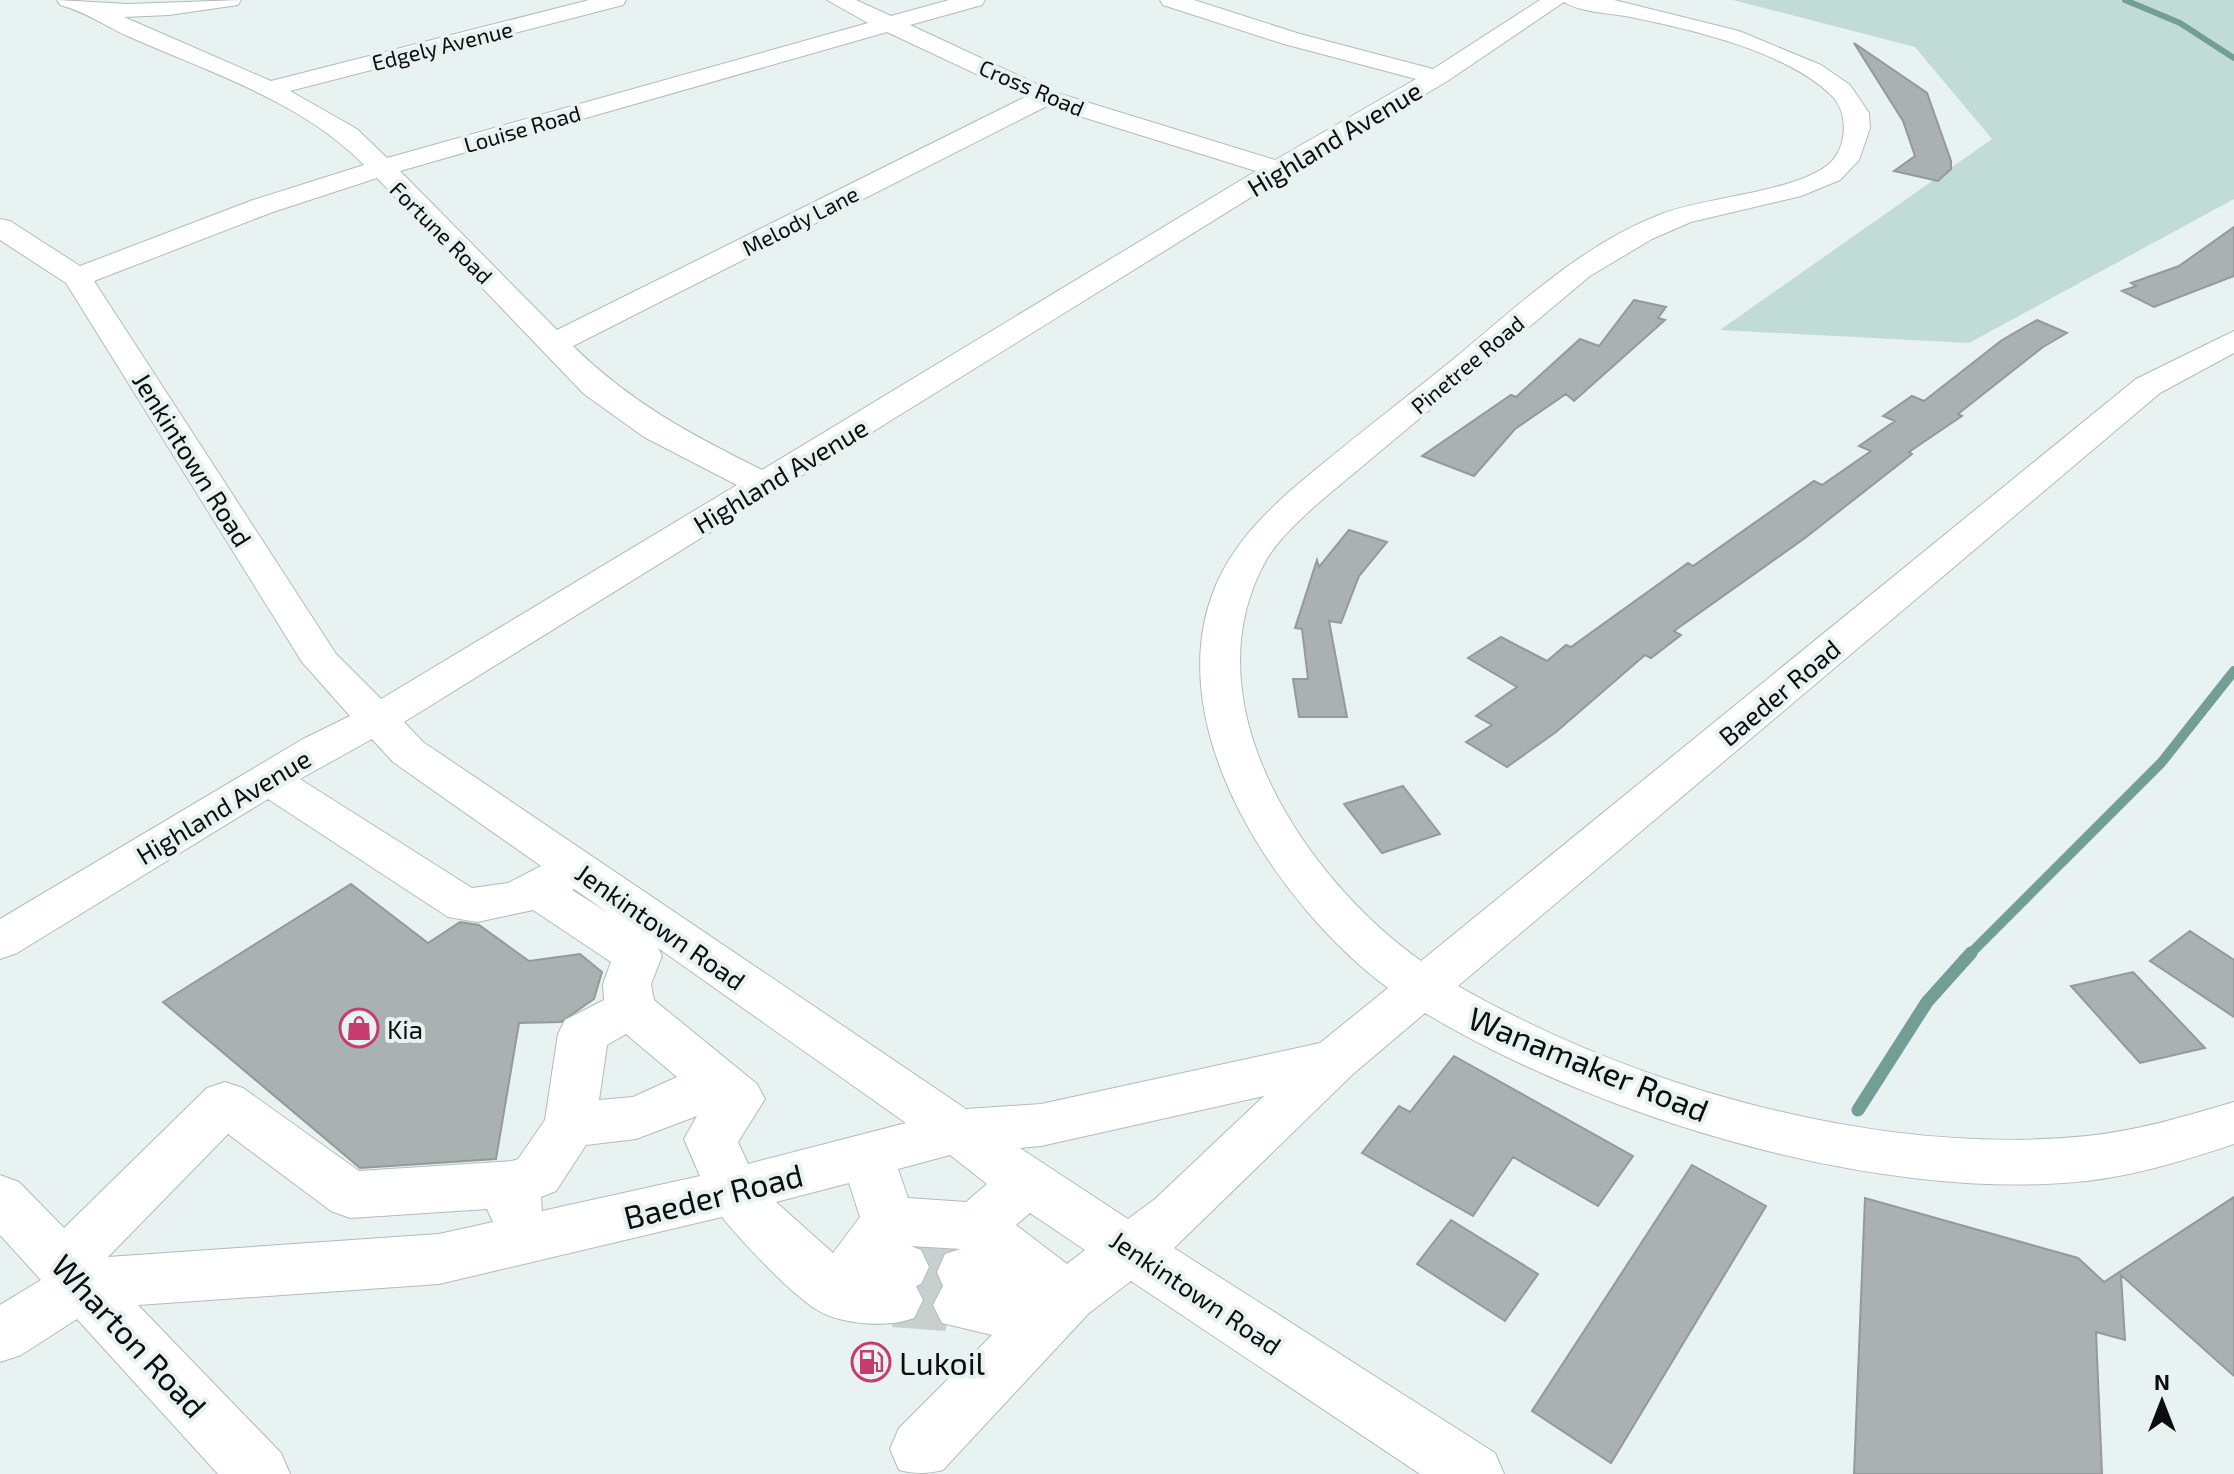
<svg xmlns="http://www.w3.org/2000/svg" width="2234" height="1474" viewBox="0 0 2234 1474" font-family="'Exo 2',sans-serif">
  <style>
    .green { fill: #c1dcd6 }
    .lines { fill: none; stroke-linecap: round; stroke-linejoin: round }
    .stream-far2 { stroke: #729e96; stroke-width: 6 }
    .stream-far1 { stroke: #729e96; stroke-width: 10 }
    .stream { stroke: #729e96; stroke-width: 13 }
    .building { fill: #a9b2b0; stroke: #939b9a; stroke-width: 2 }
    .minor-tunnel { stroke: #c7d0ce; stroke-width: 54; stroke-dasharray: 54 27; stroke-linecap: butt }
    .minor-casing { stroke: #b2bbb9; stroke-width: 2 }
    .minor { fill: #fff; fill-rule: evenodd }
    .labels { text-anchor: middle; dominant-baseline: central; stroke-width: 8; stroke-linejoin: round; paint-order: stroke }
    .far-street-label { font-size: 22px; fill: #0b0e0e; stroke: #e8f2f0 }
    .street-label { font-size: 26px; fill: #0b0e0e; stroke: #e8f2f0 }
    .poi-label { font-size: 26px; fill: #0b0e0e; stroke: #e8f2f0; text-anchor: start }
    .near-street-label { font-size: 32px; fill: #0b0e0e; stroke: #e8f2f0 }
    .near-poi-label { font-size: 32px; fill: #0b0e0e; stroke: #e8f2f0; text-anchor: start }
  </style>
  <rect width="100%" height="100%" fill="#e8f2f0"/>
  <path class="green" d="M 1733,0 L 2234,0 L 2234,199 L 1969,343 L 1720,330 L 1992,139 L 1915,47 Z"/>
  <g class="lines">
    <path class="stream-far2" d="M 2125,0 L 2180,23 L 2234,58"/>
    <path class="stream-far1" d="M 1969,955 L 2161,763 L 2234,671"/>
    <path class="stream" d="M 1858,1110 L 1927,1002 L 1971,953"/>
  </g>
  <path class="building" d="M 1854,43 L 1927,93 L 1951,161 L 1951,169 L 1938,181 L 1894,171 L 1915,156 L 1903,121 Z
    M 2234,227 L 2234,276 L 2154,307 L 2122,291 L 2136,286 L 2131,283 L 2179,266 Z
    M 1634,300 L 1666,307 L 1658,318 L 1665,320 L 1574,401 L 1566,394 L 1515,429 L 1474,476 L 1422,456 L 1511,395 L 1516,397 L 1580,339 L 1599,346 Z
    M 2037,320 L 2067,333 L 2043,347 L 1958,414 L 1962,416 L 1909,452 L 1912,454 L 1805,538 L 1674,631 L 1681,635 L 1651,658 L 1645,655 L 1556,732 L 1507,767 L 1466,742 L 1492,725 L 1476,716 L 1517,687 L 1468,658 L 1501,637 L 1547,661 L 1566,645 L 1571,647 L 1688,563 L 1693,566 L 1814,481 L 1822,485 L 1871,451 L 1859,446 L 1895,421 L 1883,416 L 1912,396 L 1924,401 L 2002,340 Z
    M 1349,530 L 1387,542 L 1359,576 L 1341,623 L 1329,621 L 1347,717 L 1299,717 L 1293,679 L 1308,679 L 1302,629 L 1295,628 L 1317,560 L 1319,567 Z
    M 1403,786 L 1440,834 L 1382,853 L 1344,804 Z
    M 351,884 L 428,943 L 460,922 L 479,925 L 529,961 L 580,954 L 602,972 L 594,999 L 561,1022 L 519,1023 L 496,1159 L 360,1168 L 163,1002 Z
    M 2190,931 L 2234,960 L 2234,1017 L 2150,961 Z
    M 2133,972 L 2205,1048 L 2140,1063 L 2071,986 Z
    M 1454,1056 L 1633,1156 L 1598,1206 L 1513,1157 L 1473,1216 L 1362,1153 L 1399,1106 L 1410,1112 Z
    M 1692,1165 L 1766,1206 L 1611,1463 L 1532,1411 Z
    M 2234,1197 L 2234,1376 L 2121,1275 L 2125,1340 L 2096,1332 L 2102,1474 L 1854,1474 L 1865,1198 L 2078,1258 L 2104,1282 Z
    M 1451,1220 L 1538,1274 L 1505,1321 L 1417,1264 Z"/>
  <g class="lines">
    <path class="minor-tunnel" d="M 901,1267 L 965,1272
      M 894,1300 L 962,1305"/>
    <g class="minor-casing">
      <path id="minor" d="M 57,0 L 128,4 L 241,0 L 238,5 L 169,15 L 124,17 L 271,81 L 589,0 L 626,0 L 623,5 L 290,91 L 357,129 L 387,158 L 868,23 L 827,0 L 856,0 L 891,16 L 949,0 L 985,0 L 982,5 L 910,25 L 1054,92 L 1275,160 L 1416,79 L 1284,44 L 1163,5 L 1160,0 L 1194,0 L 1300,34 L 1433,69 L 1540,0 L 1614,0 L 1739,31 L 1821,65 L 1850,85 L 1869,113 L 1870,128 L 1859,160 L 1840,180 L 1801,196 L 1691,222 L 1652,239 L 1590,276 L 1316,505 C 1297,523 1276,541 1264,564 C 1188,706 1307,880 1421,961 L 2136,379 L 2234,331 L 2234,353 L 2160,393 L 1458,986 C 1637,1088 1879,1157 2087,1136 C 2137,1131 2186,1116 2234,1102 L 2234,1144 C 2186,1160 2137,1175 2087,1181 C 1880,1203 1602,1119 1425,1013 L 1353,1074 L 1174,1248 L 1495,1453 L 1504,1474 L 1420,1474 L 1131,1281 L 1089,1313 L 943,1470 C 928,1474 914,1474 899,1470 L 890,1449 L 899,1428 L 992,1335 L 942,1323 L 933,1305 L 943,1286 L 937,1272 L 945,1254 L 961,1249 L 911,1246 L 921,1250 L 929,1267 L 921,1284 L 916,1286 L 923,1300 L 914,1318 C 888,1328 842,1325 817,1310 C 790,1293 742,1242 722,1217 L 439,1284 L 138,1305 L 281,1453 L 290,1474 L 218,1474 L 77,1319 L 21,1355 L 0,1362 L 0,1305 L 41,1280 L 0,1235 L 0,1175 L 19,1182 L 64,1228 L 207,1088 L 225,1082 L 243,1088 L 359,1171 L 512,1161 L 518,1159 L 545,1120 L 558,1034 L 565,1020 L 604,1000 L 603,984 L 611,962 L 533,910 L 477,922 L 448,917 L 268,799 L 17,953 L 0,959 L 0,919 L 303,739 L 350,716 L 302,662 L 66,283 L 0,240 L 0,219 L 10,221 L 80,266 L 253,200 L 364,165 C 303,102 211,73 132,38 C 106,27 87,12 60,5 ZM 1564,2 C 1581,13 1614,13 1635,18 C 1694,30 1787,52 1831,95 C 1848,111 1848,143 1832,161 C 1803,192 1702,197 1659,215 C 1582,245 1520,304 1456,357 C 1402,401 1345,444 1291,490 C 1261,517 1232,547 1216,585 C 1156,726 1278,906 1388,988 L 1320,1043 L 1041,1104 L 966,1109 L 423,742 L 404,722 L 1287,175 L 1446,82 ZM 887,32 L 1025,97 L 557,330 L 400,171 ZM 1047,106 L 1256,171 L 762,470 C 690,434 631,403 573,346 ZM 377,178 L 584,394 L 644,437 L 737,485 L 381,699 L 336,654 L 94,281 L 273,212 ZM 372,739 L 393,762 L 541,866 L 508,883 L 472,888 L 300,779 ZM 574,889 L 610,914 L 572,890 ZM 658,948 L 906,1123 L 748,1164 L 738,1142 L 765,1099 L 757,1084 L 654,1000 L 651,984 L 662,956 ZM 626,1034 L 677,1077 L 633,1097 L 599,1100 L 607,1045 ZM 1264,1096 L 1155,1199 L 1128,1219 L 1020,1148 L 1041,1146 ZM 697,1116 L 684,1139 L 700,1176 L 542,1211 L 541,1197 L 556,1191 L 586,1145 L 636,1139 ZM 228,1134 L 331,1211 L 350,1218 L 487,1209 L 493,1222 L 439,1234 L 108,1257 ZM 950,1155 L 987,1184 L 966,1202 L 908,1198 L 898,1169 ZM 849,1183 L 860,1217 L 833,1253 L 776,1202 ZM 1030,1213 L 1085,1250 L 1067,1264 L 1016,1225 Z"/>
    </g>
    <use href="#minor" class="minor"/>
  </g>
  <defs>
    <g id="shop-ring" transform="scale(2)"><circle r="9.5" fill="#e8f2f0" stroke="#c73b6e" stroke-width="1.5"/><path d="M-5-2.5h2.3a2.7 3.5 0 0 1 5.4 0H5L5.5 6h-11ZM-1.5-2.5h3a1.5 2.3 0 0 0-3 0Z" fill="#c73b6e"/></g>
    <g id="fuel-ring" transform="scale(2)"><circle r="9.5" fill="#e8f2f0" stroke="#c73b6e" stroke-width="1.5"/><path d="M-5.5-6h7V0h2V4h1.3V-2.5L3-4.5l.8-.8L6-3V5H2.5V1h-1V6h-7ZM-4.2-4.7v3.2H.2V-4.7Z" fill="#c73b6e"/></g>
  </defs>
  <g fill-rule="evenodd">
    <use href="#shop-ring" x="359" y="1028"/>
    <use href="#fuel-ring" x="871" y="1362"/>
  </g>
  <g class="labels">
    <g class="far-street-label">
      <text transform="translate(442 45) rotate(-14)">Edgely Avenue</text>
      <text transform="translate(1032 87) rotate(23)">Cross Road</text>
      <text transform="translate(522 128) rotate(-16)">Louise Road</text>
      <text transform="translate(800 220) rotate(-27)">Melody Lane</text>
      <text transform="translate(442 232) rotate(45)">Fortune Road</text>
      <text transform="translate(1467 364) rotate(-40)">Pinetree Road</text>
    </g>
    <g class="street-label">
      <text transform="translate(1334 138) rotate(-31)">Highland Avenue</text>
      <text transform="translate(193 459) rotate(58)">Jenkintown Road</text>
      <text transform="translate(780 475) rotate(-31)">Highland Avenue</text>
      <text transform="translate(1779 692) rotate(-40)">Baeder Road</text>
      <text transform="translate(223 806) rotate(-31)">Highland Avenue</text>
      <text transform="translate(661 926) rotate(35)">Jenkintown Road</text>
      <text transform="translate(1196 1292) rotate(34)">Jenkintown Road</text>
    </g>
    <g class="poi-label">
      <text x="387" y="1028">Kia</text>
    </g>
    <g class="near-street-label">
      <text transform="translate(1589 1063) rotate(22)">Wanamaker Road</text>
      <text transform="translate(713 1195) rotate(-14)">Baeder Road</text>
      <text transform="translate(130 1335) rotate(47)">Wharton Road</text>
    </g>
    <g class="near-poi-label">
      <text x="899" y="1362">Lukoil</text>
    </g>
  </g>
  <g transform="translate(2162 1402)" stroke="#e8f2f0" stroke-width="6" paint-order="stroke">
  <path d="M0-6L14 30L0 20L-14 30Z" fill="#0b0e0e"/>
  <text y="-12" font-size="22" font-weight="bold" text-anchor="middle" fill="#0b0e0e">N</text>
  </g>
</svg>
